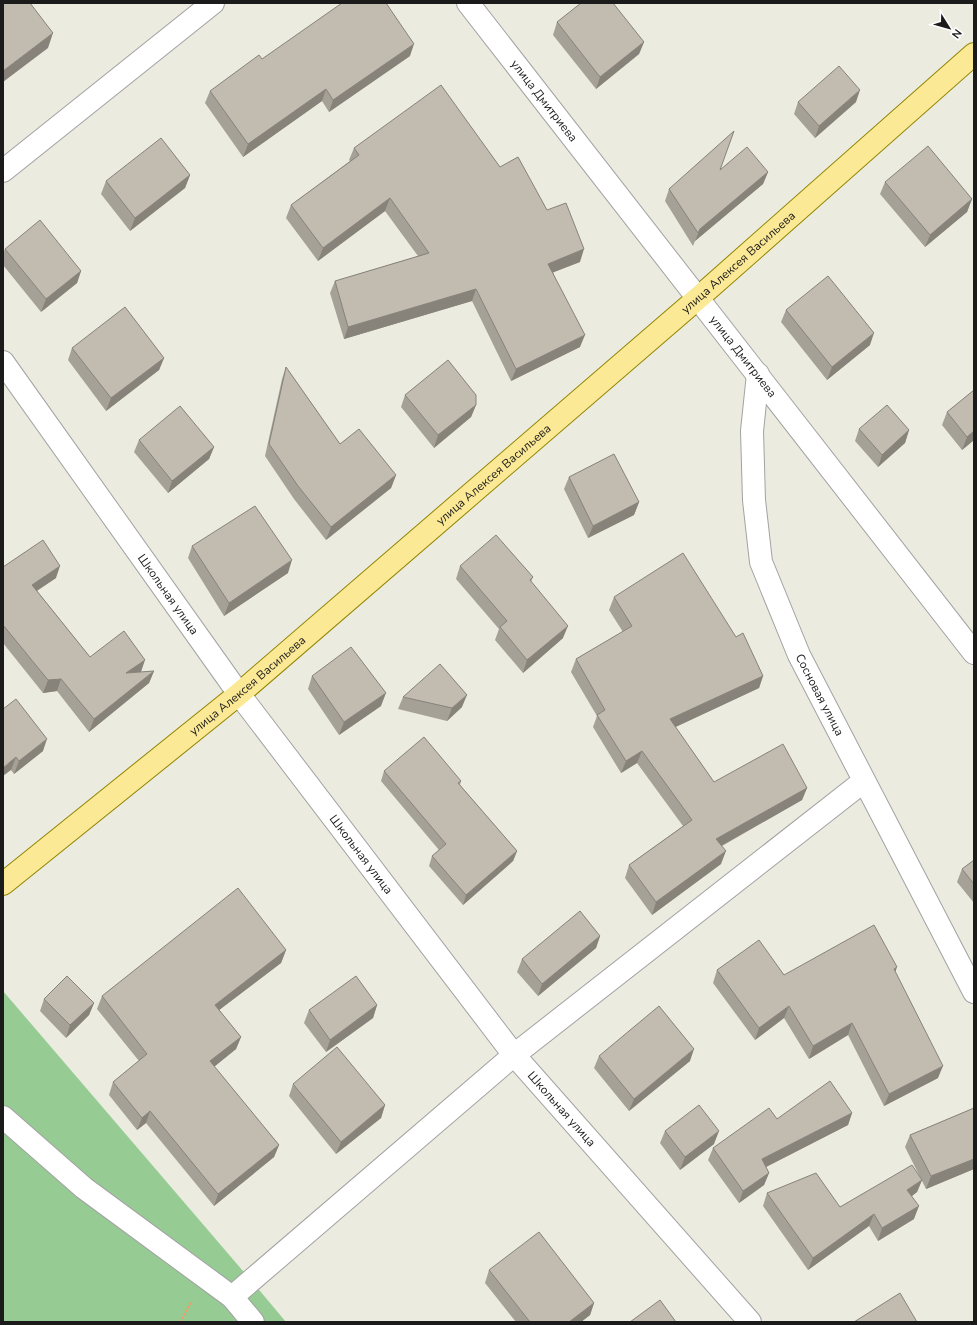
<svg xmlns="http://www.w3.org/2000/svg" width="977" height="1325" viewBox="0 0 977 1325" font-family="'Nunito Sans',sans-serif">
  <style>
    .forest { fill: #96cc94 }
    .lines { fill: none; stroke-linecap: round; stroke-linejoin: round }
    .minor-casing { stroke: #a2a2a2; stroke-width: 24 }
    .major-casing { stroke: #918500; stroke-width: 24 }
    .path { stroke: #f99964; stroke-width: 2.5; stroke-dasharray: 2 2; stroke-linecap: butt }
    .minor { stroke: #fff; stroke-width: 22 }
    .major { stroke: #fbe996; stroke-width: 22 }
    .wall { fill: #a6a197 }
    .shaded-wall { fill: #87837b }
    .building { fill: #c1bbb0; stroke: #87837b }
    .labels { text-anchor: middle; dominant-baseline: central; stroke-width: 4; stroke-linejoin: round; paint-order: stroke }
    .street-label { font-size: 12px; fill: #1b1b1b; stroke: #fff }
  </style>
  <rect width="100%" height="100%" fill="#ecebe0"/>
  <path class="forest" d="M 3,991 L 255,1285 L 286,1322 L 3,1322 Z"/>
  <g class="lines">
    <g class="minor-casing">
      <g id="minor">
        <path id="s1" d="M 468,3 L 974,653"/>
        <path d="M 3,171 L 213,3"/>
        <path id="s2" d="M 3,362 L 239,694 L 514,1055 L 750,1322"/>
        <path id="s3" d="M 758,374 L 752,431 L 754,500 L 761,562 L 799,655 L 974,992"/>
        <path d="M 3,1117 L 84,1188 L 232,1297 L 253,1322"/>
        <path d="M 232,1297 L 514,1055 L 864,781"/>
      </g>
    </g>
    <g class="major-casing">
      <g id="major">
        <path id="s4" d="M 3,884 L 239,694 L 697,299 L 974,54"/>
      </g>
    </g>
    <path class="path" d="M 180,1322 L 192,1301"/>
    <use href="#minor" class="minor"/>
    <use href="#major" class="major"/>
  </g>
  <path class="wall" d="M 557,22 L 644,42 L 639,54 L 596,89 L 553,35 Z
    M 410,56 L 329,112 L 322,101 L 243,157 L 205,103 L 210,91 Z
    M 798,102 L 856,102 L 815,138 L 794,114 Z
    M 354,148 L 500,167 L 547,210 L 580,262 L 553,272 L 580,347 L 511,381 L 472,301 L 344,339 L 330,293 L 335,281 L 418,256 L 385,211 L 318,261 L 286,218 L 291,205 L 350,161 L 349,160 Z
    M 720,170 L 768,172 L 763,184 L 695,241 L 693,246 L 665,201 L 669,189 Z
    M 190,175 L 185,188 L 130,231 L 101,194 L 106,181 Z
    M 885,182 L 972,199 L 967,212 L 925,247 L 880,194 Z
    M 5,249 L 81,271 L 77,283 L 41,312 L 3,265 L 3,254 Z
    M 786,310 L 870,345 L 827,380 L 781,322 Z
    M 72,348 L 164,358 L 159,370 L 106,411 L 68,360 Z
    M 286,367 L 340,444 L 396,475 L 391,488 L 326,540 L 294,499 L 265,456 L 282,379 Z
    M 974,390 L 974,440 L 962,450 L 942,425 L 947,412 Z
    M 405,395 L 476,405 L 471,417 L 434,448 L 401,407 Z
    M 859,429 L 909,430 L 905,443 L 878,467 L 855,441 Z
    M 139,440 L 214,447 L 209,459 L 168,493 L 134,452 Z
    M 569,477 L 639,502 L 634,515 L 588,538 L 564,489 Z
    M 192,546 L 288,573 L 224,616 L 188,558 Z
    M 460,566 L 533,577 L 531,582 L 563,638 L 523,673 L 495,640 L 499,629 L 456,579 Z
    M 3,567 L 56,578 L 37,591 L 90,657 L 141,672 L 154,671 L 149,683 L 89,732 L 57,691 L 43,693 L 3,643 Z
    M 614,597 L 736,637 L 763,676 L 759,688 L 675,727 L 714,782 L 807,788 L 802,800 L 722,846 L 721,864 L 652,915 L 625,878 L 629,865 L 683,826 L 637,763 L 621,773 L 593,727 L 597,716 L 571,672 L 576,659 L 623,632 L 609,610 Z
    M 312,676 L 381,706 L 339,735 L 308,689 Z
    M 403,697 L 462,707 L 447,721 L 398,709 Z
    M 3,709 L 43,751 L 14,774 L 11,770 Z
    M 384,771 L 461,781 L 460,785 L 517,851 L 513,861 L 463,905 L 429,866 L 432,856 L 439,850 L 381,781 Z
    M 974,860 L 974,903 L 957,882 L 962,869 Z
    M 600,936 L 596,948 L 538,996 L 517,972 L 522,959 Z
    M 286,950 L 281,963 L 219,1010 L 241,1037 L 236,1049 L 214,1067 L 279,1145 L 274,1157 L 214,1206 L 146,1123 L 137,1130 L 109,1095 L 113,1082 L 139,1061 L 97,1009 L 102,996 Z
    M 717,970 L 784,975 L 895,972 L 938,1078 L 884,1106 L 848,1035 L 809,1059 L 784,1018 L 755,1040 L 713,983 Z
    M 44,999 L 94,1003 L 89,1015 L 66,1038 L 40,1011 Z
    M 377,1005 L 373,1018 L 326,1052 L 304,1023 L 309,1010 Z
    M 599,1056 L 690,1061 L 629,1111 L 594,1068 Z
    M 293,1084 L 385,1105 L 381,1118 L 336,1154 L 289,1096 Z
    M 974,1108 L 974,1169 L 926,1189 L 905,1147 L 910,1135 Z
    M 852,1113 L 848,1125 L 766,1167 L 769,1173 L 764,1185 L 739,1203 L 708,1160 L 713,1148 L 777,1119 Z
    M 665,1131 L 714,1144 L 680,1170 L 660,1143 Z
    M 922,1180 L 917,1192 L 912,1196 L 914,1219 L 878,1241 L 869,1226 L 808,1270 L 763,1206 L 767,1193 L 840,1207 Z
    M 489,1270 L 594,1303 L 590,1315 L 581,1322 L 516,1322 L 485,1283 Z"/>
  <path class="shaded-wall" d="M 53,33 L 48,48 L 3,82 L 3,71 Z
    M 644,42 L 639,54 L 596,89 L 600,77 Z
    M 414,44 L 410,56 L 329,112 L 333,100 Z
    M 326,89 L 322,101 L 243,157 L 248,144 Z
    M 860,90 L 856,102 L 815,138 L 819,126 Z
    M 768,172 L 763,184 L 695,241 L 700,229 Z
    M 190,175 L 185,188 L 130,231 L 135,218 Z
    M 390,198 L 385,211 L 318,261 L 323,248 Z
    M 972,199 L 967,212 L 925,247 L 930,235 Z
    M 584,249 L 580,262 L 544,276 L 548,264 Z
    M 81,271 L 77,283 L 41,312 L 46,299 Z
    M 476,289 L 472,301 L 344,339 L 348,327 Z
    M 874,333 L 870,345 L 827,380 L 832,367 Z
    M 585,335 L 580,347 L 511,381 L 516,369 Z
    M 164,358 L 159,370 L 106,411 L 111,398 Z
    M 476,405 L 471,417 L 434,448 L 438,435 Z
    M 909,430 L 905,443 L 878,467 L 882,455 Z
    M 974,431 L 974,440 L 962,450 L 967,437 Z
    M 214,447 L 209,459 L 168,493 L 172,481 Z
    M 396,475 L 391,488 L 326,540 L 331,527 Z
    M 639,502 L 634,515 L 588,538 L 593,526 Z
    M 292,560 L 288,573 L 224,616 L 229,603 Z
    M 60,566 L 56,578 L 27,597 L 32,585 Z
    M 568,626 L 563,638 L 523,673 L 527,660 Z
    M 145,660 L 141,672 L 126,673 Z
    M 154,671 L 149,683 L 89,732 L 94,719 Z
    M 763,676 L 759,688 L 665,732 L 670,719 Z
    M 61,679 L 57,691 L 43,693 L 48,680 Z
    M 386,693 L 381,706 L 339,735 L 344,722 Z
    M 467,695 L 462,707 L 447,721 L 452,708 Z
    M 47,739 L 43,751 L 14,774 L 19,761 Z
    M 642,751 L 637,763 L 621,773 L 626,761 Z
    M 16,757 L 11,770 L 3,776 L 3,768 Z
    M 807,788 L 802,800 L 712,851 L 716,839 Z
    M 517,851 L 513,861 L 463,905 L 466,895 Z
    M 726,851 L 721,864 L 652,915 L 656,902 Z
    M 600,936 L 596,948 L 538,996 L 542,984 Z
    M 286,950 L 281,963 L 210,1017 L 215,1005 Z
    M 897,967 L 893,979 L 894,969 Z
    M 94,1003 L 89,1015 L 66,1038 L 70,1025 Z
    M 377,1005 L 373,1018 L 326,1052 L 330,1040 Z
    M 789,1006 L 784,1018 L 755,1040 L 759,1028 Z
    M 852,1023 L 848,1035 L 809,1059 L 813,1046 Z
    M 241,1037 L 236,1049 L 205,1074 L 210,1061 Z
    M 694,1049 L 690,1061 L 629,1111 L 634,1099 Z
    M 943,1066 L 938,1078 L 884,1106 L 889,1094 Z
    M 385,1105 L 381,1118 L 336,1154 L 341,1142 Z
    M 150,1111 L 146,1123 L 137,1130 L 142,1118 Z
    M 852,1113 L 848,1125 L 758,1171 L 762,1159 Z
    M 719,1131 L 714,1144 L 680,1170 L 685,1157 Z
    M 279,1145 L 274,1157 L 214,1206 L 218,1194 Z
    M 974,1159 L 974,1169 L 926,1189 L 931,1176 Z
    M 769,1173 L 764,1185 L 739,1203 L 743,1191 Z
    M 922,1180 L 917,1192 L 903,1203 L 907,1190 Z
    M 919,1206 L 914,1219 L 878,1241 L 882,1228 Z
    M 874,1214 L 869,1226 L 808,1270 L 813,1258 Z
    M 594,1303 L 590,1315 L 581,1322 L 569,1322 Z"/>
  <path class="building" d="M 3,3 L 30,3 L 53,33 L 3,71 Z
    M 342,3 L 386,3 L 414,44 L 333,100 L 326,89 L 248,144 L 210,91 L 259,55 L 262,59 Z
    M 581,3 L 613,3 L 644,42 L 600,77 L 557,22 Z
    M 839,66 L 860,90 L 819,126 L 798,102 Z
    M 441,85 L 500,167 L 518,157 L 547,210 L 566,203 L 584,249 L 548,264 L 585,335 L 516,369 L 476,289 L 348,327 L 335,281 L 429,253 L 390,198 L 323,248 L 291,205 L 359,155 L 354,148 Z
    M 734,131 L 720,170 L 747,147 L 768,172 L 700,229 L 698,233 L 669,189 Z
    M 161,138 L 190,175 L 135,218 L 106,181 Z
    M 928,146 L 972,199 L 930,235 L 885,182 Z
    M 40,220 L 81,271 L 46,299 L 5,249 Z
    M 828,276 L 874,333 L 832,367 L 786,310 Z
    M 125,307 L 164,358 L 111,398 L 72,348 Z
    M 448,360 L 476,395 L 476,405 L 438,435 L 405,395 Z
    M 286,367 L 340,444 L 359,429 L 396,475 L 331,527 L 298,486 L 269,444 Z
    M 974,390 L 974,431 L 967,437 L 947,412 Z
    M 887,405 L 909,430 L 882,455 L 859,429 Z
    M 180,406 L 214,447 L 172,481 L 139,440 Z
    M 614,454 L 639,502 L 593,526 L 569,477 Z
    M 255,506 L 292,560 L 229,603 L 192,546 Z
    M 496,535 L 533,577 L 530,580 L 568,626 L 527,660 L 500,627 L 507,621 L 460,566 Z
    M 43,540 L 60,566 L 32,585 L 90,657 L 124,631 L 145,660 L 126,673 L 154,671 L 94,719 L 61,679 L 48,680 L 3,625 L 3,567 Z
    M 683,553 L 736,637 L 743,633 L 763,676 L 670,719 L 714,782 L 783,744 L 807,788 L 716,839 L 726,851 L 656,902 L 629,865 L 692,820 L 642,751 L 626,761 L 597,715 L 605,710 L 576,659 L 632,626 L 614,597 Z
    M 351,647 L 386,693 L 344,722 L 312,676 Z
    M 440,664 L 467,695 L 452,708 L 403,697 Z
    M 16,699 L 47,739 L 19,761 L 16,757 L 3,768 L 3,709 Z
    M 424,737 L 461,781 L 458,783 L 517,851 L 466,895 L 432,856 L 446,844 L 384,771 Z
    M 974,860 L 974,884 L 962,869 Z
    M 238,888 L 286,950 L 215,1005 L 241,1037 L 210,1061 L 279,1145 L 218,1194 L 150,1111 L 142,1118 L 113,1082 L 147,1054 L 102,996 Z
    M 580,911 L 600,936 L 542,984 L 522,959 Z
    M 874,925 L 897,967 L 894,969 L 943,1066 L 889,1094 L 852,1023 L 813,1046 L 789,1006 L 759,1028 L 717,970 L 759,940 L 784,975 Z
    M 67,976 L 94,1003 L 70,1025 L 44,999 Z
    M 356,976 L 377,1005 L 330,1040 L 309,1010 Z
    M 659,1006 L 694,1049 L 634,1099 L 599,1056 Z
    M 337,1047 L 385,1105 L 341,1142 L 293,1084 Z
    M 830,1081 L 852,1113 L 762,1159 L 769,1173 L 743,1191 L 713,1148 L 769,1108 L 777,1119 Z
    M 699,1105 L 719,1131 L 685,1157 L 665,1131 Z
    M 974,1108 L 974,1159 L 931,1176 L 910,1135 Z
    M 912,1165 L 922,1180 L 907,1190 L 919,1206 L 882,1228 L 874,1214 L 813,1258 L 767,1193 L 816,1173 L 840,1207 Z
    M 539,1232 L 594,1303 L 569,1322 L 530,1322 L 489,1270 Z
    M 900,1293 L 917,1322 L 854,1322 Z
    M 660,1300 L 676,1322 L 630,1322 Z"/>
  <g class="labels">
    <g class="street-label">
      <text stroke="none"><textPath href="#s1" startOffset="124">улица Дмитриева</textPath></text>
      <text stroke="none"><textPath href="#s4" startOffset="963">улица Алексея Васильева</textPath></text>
      <text stroke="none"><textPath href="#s1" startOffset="448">улица Дмитриева</textPath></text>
      <text stroke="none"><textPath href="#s4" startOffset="639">улица Алексея Васильева</textPath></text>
      <text stroke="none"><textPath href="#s2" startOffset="285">Школьная улица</textPath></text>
      <text stroke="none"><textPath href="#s4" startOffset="315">улица Алексея Васильева</textPath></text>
      <text stroke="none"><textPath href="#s3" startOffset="334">Сосновая улица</textPath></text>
      <text stroke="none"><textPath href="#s2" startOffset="609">Школьная улица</textPath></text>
      <text stroke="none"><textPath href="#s2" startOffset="933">Школьная улица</textPath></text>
    </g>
  </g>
  <rect width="977" height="1325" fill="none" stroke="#1b1b1b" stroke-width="8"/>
  <g transform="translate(949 28) rotate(127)" stroke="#ffffff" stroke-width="3" paint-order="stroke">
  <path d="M0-3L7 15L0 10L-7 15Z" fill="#1b1b1b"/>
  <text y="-6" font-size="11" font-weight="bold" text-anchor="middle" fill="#1b1b1b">N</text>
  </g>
</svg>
